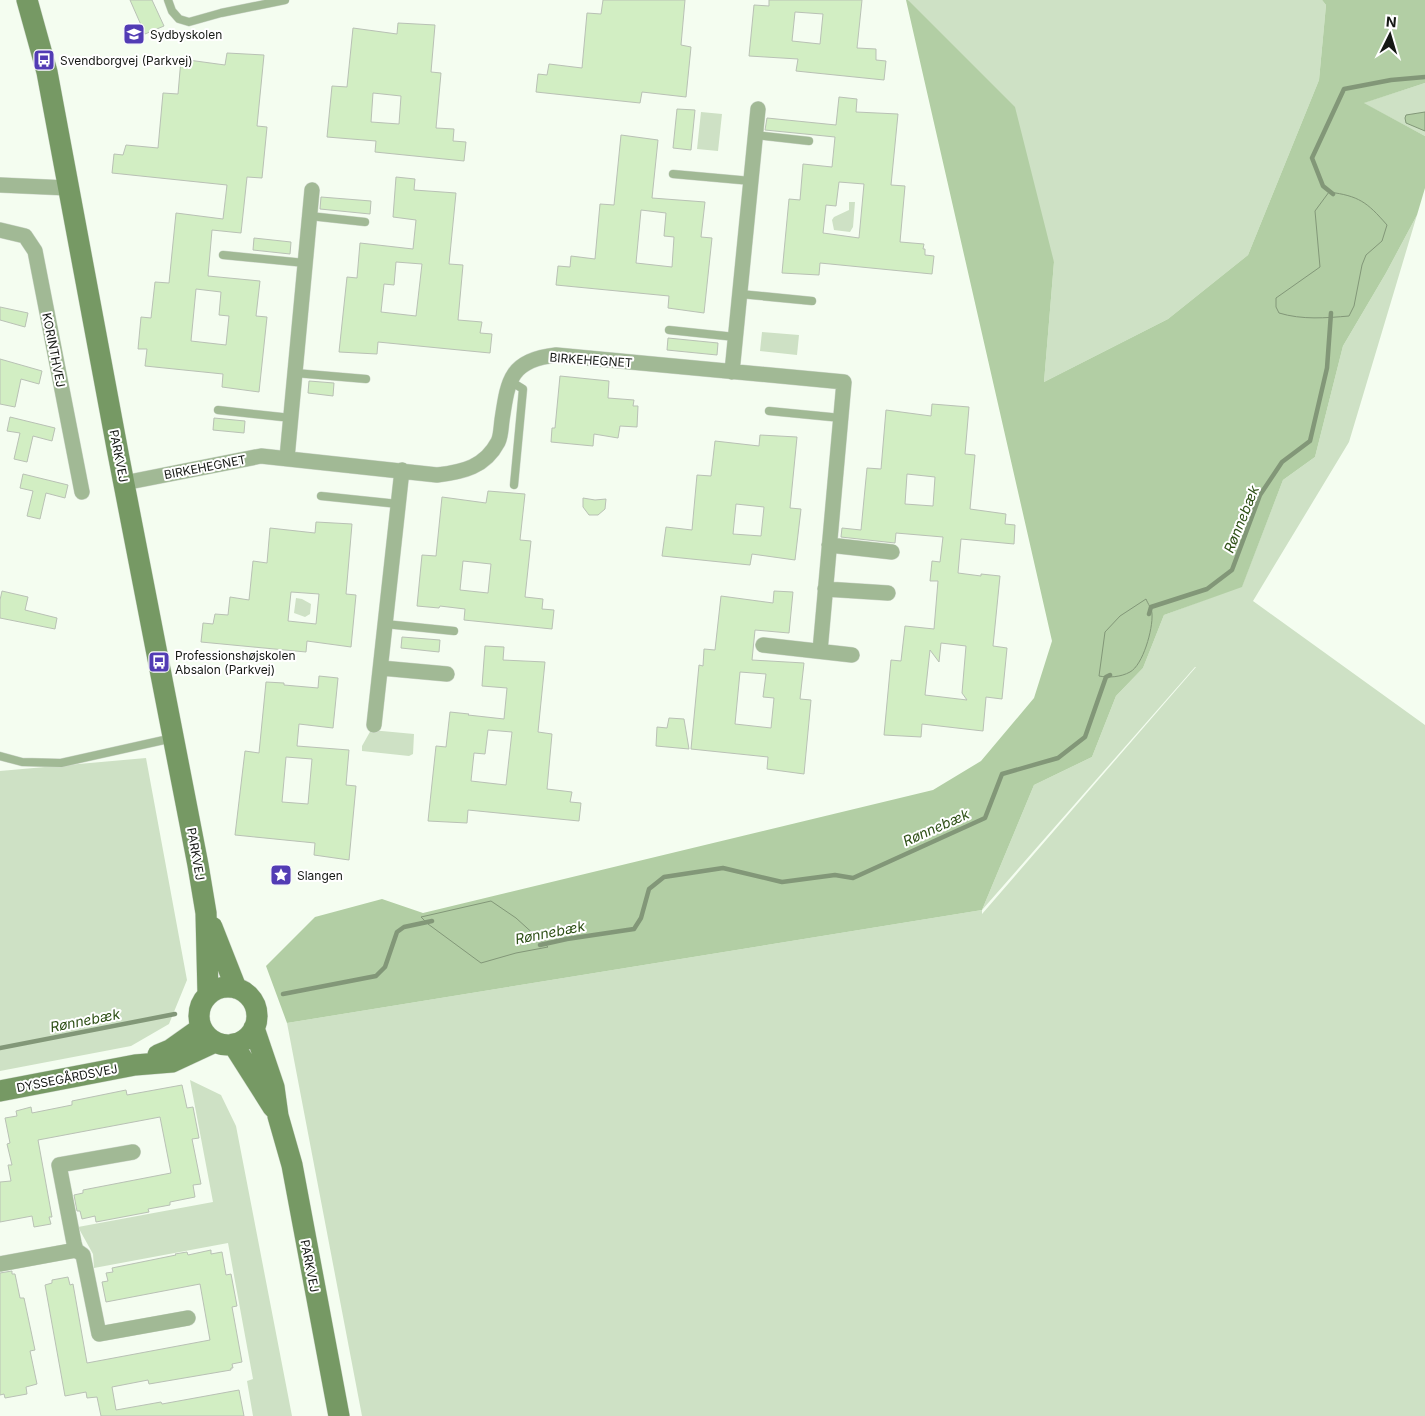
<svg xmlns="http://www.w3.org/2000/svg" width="1425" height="1416" viewBox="0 0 1425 1416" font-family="Inter,sans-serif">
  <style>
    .green { fill: #cee1c5; fill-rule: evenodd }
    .forest { fill: #b2cea4 }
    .water { fill: #b1cda3; stroke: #829778 }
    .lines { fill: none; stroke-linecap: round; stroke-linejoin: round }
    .stream { stroke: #829778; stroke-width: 4.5 }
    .building { fill: #d2eec3; stroke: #b9c1b5; fill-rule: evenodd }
    .lane-casing { stroke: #d0d8cd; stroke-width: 9 }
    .street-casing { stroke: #d0d8cd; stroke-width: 16 }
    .secondary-casing { stroke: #d0d8cd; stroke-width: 22 }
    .lane { stroke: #a1b995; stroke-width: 8 }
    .street { stroke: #a1b995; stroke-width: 15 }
    .secondary { stroke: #769964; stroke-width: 21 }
    .labels { text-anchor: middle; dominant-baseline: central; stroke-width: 4; stroke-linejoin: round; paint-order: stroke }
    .poi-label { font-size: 12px; fill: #151814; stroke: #fff; text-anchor: start }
    .street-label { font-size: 12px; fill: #151814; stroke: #fff }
    .water-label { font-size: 14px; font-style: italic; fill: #2e5016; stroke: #fff }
  </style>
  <rect width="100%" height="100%" fill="#f4fdf0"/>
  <path class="green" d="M 908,0 L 1322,0 L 1326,5 L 1319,80 L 1248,255 L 1168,319 L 1044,382 L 1054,262 Z
    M 1425,83 L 1425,136 L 1363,103 Z
    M 701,112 L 722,114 L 718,151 L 697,149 Z
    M 849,202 L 855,202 L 853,227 L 850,232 L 834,230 L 832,220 L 834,217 L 849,210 Z
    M 1417,215 L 1349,442 L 1253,601 L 1425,725 L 1425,1416 L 362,1416 L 287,1023 L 982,910 L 1034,785 L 1092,757 L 1116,696 L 1143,668 L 1164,615 L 1242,586 L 1283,480 L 1315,457 L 1343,346 L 1386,273 ZM 1195,667 L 1196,667 L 982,914 L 982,910 Z
    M 762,332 L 799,335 L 797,355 L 760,351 Z
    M 296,598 L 302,599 L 311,604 L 310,614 L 305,617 L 294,613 Z
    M 371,730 L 414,734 L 413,754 L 409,756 L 362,751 L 362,746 Z
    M 146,758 L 187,980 L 169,1024 L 131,1046 L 0,1071 L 0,771 Z
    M 190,1080 L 221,1095 L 236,1126 L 292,1416 L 253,1416 L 247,1381 L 253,1379 L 228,1243 L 94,1268 L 93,1254 L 78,1227 L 213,1202 Z"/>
  <path class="forest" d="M 906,0 L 908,0 L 1015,107 L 1054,262 L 1044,382 L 1168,319 L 1248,255 L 1319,80 L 1326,5 L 1322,0 L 1425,0 L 1425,83 L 1364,103 L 1425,136 L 1425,188 L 1417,215 L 1386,273 L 1343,346 L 1315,457 L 1283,480 L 1242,587 L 1164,615 L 1143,668 L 1116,696 L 1092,757 L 1034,785 L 982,910 L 287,1023 L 266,966 L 315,917 L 382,899 L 423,913 L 933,790 L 981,761 L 1034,698 L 1052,641 Z"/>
  <path class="water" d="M 1425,112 L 1425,131 L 1406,123 L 1405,118 L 1406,115 Z
    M 1329,192 C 1359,196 1367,202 1387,225 L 1382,241 L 1366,255 L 1362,265 L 1354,306 L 1349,316 C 1326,318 1302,320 1279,313 L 1276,307 L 1276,298 L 1320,267 L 1315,211 Z
    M 1146,599 C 1148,604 1152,609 1152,614 C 1153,629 1143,665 1130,672 C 1121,677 1109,678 1099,676 L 1105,632 L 1120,616 Z
    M 491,901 L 516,918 L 548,947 L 516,953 L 481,963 L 428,924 L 421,917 Z"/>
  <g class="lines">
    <path class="stream" d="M 1333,194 L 1323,186 L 1312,158 L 1344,89 L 1391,80 L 1425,77
      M 1149,614 L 1151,607 L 1207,589 L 1232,570 L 1260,495 L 1282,462 L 1310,441 L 1327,368 L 1331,313
      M 540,945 L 567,939 L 634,929 L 641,918 L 649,889 L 664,877 L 723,868 L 782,882 L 835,875 L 853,878 L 985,818 L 1002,774 L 1058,758 L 1085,737 L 1106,677 L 1110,675
      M 283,994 L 376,976 L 385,967 L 397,932 L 404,927 L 432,921
      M 0,1048 L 175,1014"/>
  </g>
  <path class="building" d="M 130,0 L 152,0 L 164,26 L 145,34 Z
    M 603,0 L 685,0 L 681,45 L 691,47 L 686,97 L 642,92 L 640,103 L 536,92 L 538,74 L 547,75 L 549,64 L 582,68 L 587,13 L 601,14 Z
    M 769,0 L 862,0 L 857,48 L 876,49 L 876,60 L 886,61 L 884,80 L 796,71 L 798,59 L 749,56 L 754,5 L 769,6 ZM 795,12 L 823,14 L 820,44 L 792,41 Z
    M 398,23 L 435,25 L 431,72 L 441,73 L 436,128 L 454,129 L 453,141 L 466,142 L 464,161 L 375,152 L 376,141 L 327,137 L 332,86 L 347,87 L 353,28 L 397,34 ZM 373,93 L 401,96 L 399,124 L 371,122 Z
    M 227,53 L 264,55 L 257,126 L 267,127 L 262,178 L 247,177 L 241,233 L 212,230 L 208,276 L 260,281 L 256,316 L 267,317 L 259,392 L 222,387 L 223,374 L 145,366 L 147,349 L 138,349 L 141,317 L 151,318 L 155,282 L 169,283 L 176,213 L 223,219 L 227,185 L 112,173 L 114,154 L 123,155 L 126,145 L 158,148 L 163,93 L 178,94 L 181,59 L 225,65 ZM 196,289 L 221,292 L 219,315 L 229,316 L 226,345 L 191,341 Z
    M 839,97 L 857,99 L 856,112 L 898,114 L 891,185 L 905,186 L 900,242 L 924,244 L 923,249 L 925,249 L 925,255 L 934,256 L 932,274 L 820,263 L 819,275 L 782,273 L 789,199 L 800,200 L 803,164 L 832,167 L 835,137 L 765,130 L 767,118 L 836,125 ZM 839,182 L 864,184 L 859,238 L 823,233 L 826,205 L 836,206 Z
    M 677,109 L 695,110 L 691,150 L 673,148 Z
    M 621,135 L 658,140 L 652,198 L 705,202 L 701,237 L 712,238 L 704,313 L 668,308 L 669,296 L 556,285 L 558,266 L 570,267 L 571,256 L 595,259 L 600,204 L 614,205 ZM 641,210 L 666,213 L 664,236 L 674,237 L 672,267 L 636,263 Z
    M 396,177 L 415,179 L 414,190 L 456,193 L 449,264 L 463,265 L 458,320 L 482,322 L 480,333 L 492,334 L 490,353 L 378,342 L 377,354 L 339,352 L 347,277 L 357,278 L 360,243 L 413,249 L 416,220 L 393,217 ZM 396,262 L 422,264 L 416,316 L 381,312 L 384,284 L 394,285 Z
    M 321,197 L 371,201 L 370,214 L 320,209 Z
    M 254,238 L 291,242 L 290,254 L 253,250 Z
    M 0,307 L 28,313 L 25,327 L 0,320 Z
    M 668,338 L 718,343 L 717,355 L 667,350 Z
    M 0,359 L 42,371 L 39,384 L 21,379 L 15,407 L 0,404 Z
    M 560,376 L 609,381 L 608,398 L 634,400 L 633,406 L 638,406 L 637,427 L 620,426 L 618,438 L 594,434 L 593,446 L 551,442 L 552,428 L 555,428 Z
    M 309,381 L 334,383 L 333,396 L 308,393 Z
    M 932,404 L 969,407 L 965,454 L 975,455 L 970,509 L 1006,514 L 1005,524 L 1015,525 L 1014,544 L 961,539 L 958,573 L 981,576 L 981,574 L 1000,576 L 993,646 L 1007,648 L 1002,699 L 986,697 L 983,731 L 922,724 L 921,737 L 884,735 L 891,660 L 901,661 L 905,626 L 934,629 L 938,581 L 930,581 L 932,561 L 940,562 L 943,537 L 896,533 L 895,543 L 841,537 L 842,528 L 861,530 L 867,468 L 881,469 L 886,410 L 931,416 ZM 907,474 L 935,477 L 933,506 L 905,504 ZM 941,643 L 966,646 L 962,693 L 967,700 L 925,695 L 930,650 L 939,662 Z
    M 10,417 L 55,428 L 52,441 L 33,436 L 27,462 L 14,459 L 20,433 L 7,431 Z
    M 214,418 L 245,421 L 244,433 L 213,430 Z
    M 760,435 L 797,437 L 790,508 L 801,509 L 795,560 L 752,554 L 750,565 L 662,556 L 666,527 L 692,530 L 697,475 L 711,476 L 715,441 L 759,446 ZM 736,504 L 764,507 L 761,536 L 733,534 Z
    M 23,474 L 68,485 L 65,498 L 46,493 L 40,519 L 27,516 L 33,491 L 20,488 Z
    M 488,491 L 525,494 L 520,540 L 531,541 L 525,597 L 543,599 L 542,609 L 554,610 L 552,629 L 464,620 L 465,609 L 440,606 L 439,608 L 417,606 L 422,555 L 436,556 L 442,497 L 486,503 ZM 463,561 L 491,564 L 488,593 L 460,590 Z
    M 583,498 L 595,500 L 606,499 L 605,509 L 598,515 L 589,515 L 583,507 Z
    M 316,522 L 352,524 L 346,594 L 356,595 L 351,647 L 307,641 L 306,652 L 201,642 L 203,623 L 213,624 L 215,614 L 228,615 L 230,597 L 249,600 L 253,561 L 267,563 L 270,528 L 315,533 ZM 291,592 L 319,594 L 316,624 L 288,621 Z
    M 2,591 L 28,597 L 25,610 L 57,618 L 55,629 L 0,618 L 0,600 Z
    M 774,591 L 793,592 L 789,633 L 755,630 L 752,660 L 804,663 L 800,699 L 811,700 L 804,774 L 767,769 L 768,757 L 691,749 L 699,665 L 703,666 L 704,649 L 715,650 L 721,596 L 773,603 ZM 740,672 L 766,674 L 763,697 L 774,698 L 771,728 L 735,724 Z
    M 402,637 L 440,640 L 439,652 L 401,648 Z
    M 485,646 L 504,647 L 503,660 L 545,662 L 538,732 L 552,734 L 547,789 L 572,792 L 570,802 L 581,803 L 579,821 L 468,810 L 467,823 L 428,821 L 436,746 L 446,747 L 450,712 L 469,714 L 468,715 L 504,719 L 507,688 L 482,686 ZM 488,730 L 512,732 L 506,785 L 471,781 L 474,753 L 485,754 Z
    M 319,676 L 338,678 L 333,728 L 299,724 L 297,746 L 349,750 L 346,785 L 356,786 L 349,860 L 314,855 L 315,843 L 235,835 L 245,751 L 259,753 L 266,682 L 284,683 L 284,685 L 318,688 ZM 286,757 L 312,759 L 308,804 L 282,802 Z
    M 669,718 L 684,719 L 689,749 L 656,746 L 657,727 L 667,728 Z
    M 182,1085 L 187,1108 L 193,1107 L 199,1138 L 192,1139 L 201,1184 L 193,1185 L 195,1197 L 170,1202 L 170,1205 L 148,1209 L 149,1212 L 96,1222 L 95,1216 L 82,1219 L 80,1211 L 77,1211 L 74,1195 L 83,1193 L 83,1190 L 171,1173 L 160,1117 L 38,1140 L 52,1217 L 49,1217 L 51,1224 L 34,1227 L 32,1216 L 0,1222 L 0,1182 L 11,1181 L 8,1165 L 12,1165 L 7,1144 L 10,1143 L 5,1118 L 17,1116 L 16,1111 L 31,1107 L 32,1113 L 72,1105 L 72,1101 L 126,1090 L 127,1095 Z
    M 211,1250 L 211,1254 L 222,1252 L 226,1275 L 231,1274 L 237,1306 L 232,1307 L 242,1362 L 232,1364 L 233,1368 L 231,1368 L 231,1370 L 149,1384 L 148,1380 L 112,1387 L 116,1410 L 161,1402 L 162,1404 L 239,1390 L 244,1416 L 101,1416 L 97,1397 L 87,1398 L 86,1392 L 65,1396 L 45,1285 L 52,1283 L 52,1280 L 68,1277 L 70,1285 L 73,1284 L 87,1363 L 210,1340 L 200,1284 L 106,1302 L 102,1282 L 108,1281 L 106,1273 L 113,1272 L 112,1268 L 176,1255 L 175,1254 L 187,1252 L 188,1255 Z
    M 12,1271 L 12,1274 L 15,1274 L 20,1298 L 24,1298 L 35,1350 L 30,1351 L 37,1384 L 26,1387 L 27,1394 L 5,1398 L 4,1394 L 0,1395 L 0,1273 Z"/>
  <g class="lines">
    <g class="lane-casing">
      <path id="lane" d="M 168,0 L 172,11 L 179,19 L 189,22 L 221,13 L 285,0
        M 755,135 L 809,141
        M 673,174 L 751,181
        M 310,216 L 365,222
        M 223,255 L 305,263
        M 740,294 L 812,301
        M 669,330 L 735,337
        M 295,373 L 366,379
        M 510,381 L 523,389 L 514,485
        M 218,410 L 291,418
        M 769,411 L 841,418
        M 321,496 L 398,504
        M 385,624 L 454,631
        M 0,756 L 22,762 L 61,763 L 173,738"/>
    </g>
    <g class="street-casing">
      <path id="street" d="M 0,185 L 68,188
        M 0,230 L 25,236 L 35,251 L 82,492
        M 732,372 L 758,109
        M 287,458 L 312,190
        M 124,483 L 261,456 L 437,475 C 463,472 485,467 498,442 C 501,436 501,427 502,420 C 508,380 510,360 556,355 L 844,382 L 820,651
        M 829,545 L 892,552
        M 825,589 L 888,593
        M 763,645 L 852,655
        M 381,668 L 447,674
        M 374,725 L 402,470
        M 133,1152 L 59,1165 L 74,1243 L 76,1250 L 83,1255 L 99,1334 L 188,1318
        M 0,1264 L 76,1250"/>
    </g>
    <g class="secondary-casing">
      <path id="secondary" d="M 27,0 L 47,72 L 118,453 L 198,865 L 206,913 L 208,994
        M 212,927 L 236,988
        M199 1016a29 29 0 1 1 58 0a29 29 0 1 1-58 0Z
        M 254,1028 L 274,1087 L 278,1116 L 292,1165 L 339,1416
        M 233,1044 L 273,1107
        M 158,1055 L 170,1050 L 201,1028
        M 0,1091 L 135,1065 L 172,1062 L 215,1042"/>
    </g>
    <use href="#lane" class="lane"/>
    <use href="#street" class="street"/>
    <use href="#secondary" class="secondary"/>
  </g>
  <defs>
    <g id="school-square" transform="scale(1.125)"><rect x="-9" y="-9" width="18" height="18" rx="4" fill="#523cb4" stroke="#fff"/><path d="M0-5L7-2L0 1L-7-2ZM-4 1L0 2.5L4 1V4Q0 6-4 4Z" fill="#fff"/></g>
    <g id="bus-square" transform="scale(1.125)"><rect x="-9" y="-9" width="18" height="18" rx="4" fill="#523cb4" stroke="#fff"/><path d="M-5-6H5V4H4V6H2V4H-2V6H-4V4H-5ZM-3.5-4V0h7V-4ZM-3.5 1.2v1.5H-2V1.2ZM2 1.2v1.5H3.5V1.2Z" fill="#fff"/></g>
    <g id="sight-square" transform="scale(1.125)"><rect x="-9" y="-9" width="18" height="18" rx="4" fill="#523cb4" stroke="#fff"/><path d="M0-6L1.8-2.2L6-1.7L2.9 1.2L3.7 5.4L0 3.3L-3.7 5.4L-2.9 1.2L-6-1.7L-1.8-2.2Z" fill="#fff"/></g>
  </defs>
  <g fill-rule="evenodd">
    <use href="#school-square" x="134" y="34"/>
    <use href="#bus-square" x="44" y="60"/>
    <use href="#bus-square" x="159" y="662"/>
    <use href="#sight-square" x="281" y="875"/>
  </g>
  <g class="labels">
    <g class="poi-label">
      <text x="150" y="34">Sydbyskolen</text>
      <text x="60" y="60">Svendborgvej (Parkvej)</text>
      <text x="175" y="655">Professionshøjskolen<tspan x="175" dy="14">Absalon (Parkvej)</tspan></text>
      <text x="297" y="875">Slangen</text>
    </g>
    <g class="street-label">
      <text transform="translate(54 350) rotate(79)">KORINTHVEJ</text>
      <text transform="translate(591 360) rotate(4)">BIRKEHEGNET</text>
      <text transform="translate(119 456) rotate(79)">PARKVEJ</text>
      <text transform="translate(205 467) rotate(-11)">BIRKEHEGNET</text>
      <text transform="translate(196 854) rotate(80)">PARKVEJ</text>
      <text transform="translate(67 1078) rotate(-11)">DYSSEGÅRDSVEJ</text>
      <text transform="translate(310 1266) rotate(79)">PARKVEJ</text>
    </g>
    <g class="water-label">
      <text transform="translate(1241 519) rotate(-68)">Rønnebæk</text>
      <text transform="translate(936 827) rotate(-24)">Rønnebæk</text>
      <text transform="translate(550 932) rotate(-11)">Rønnebæk</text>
      <text transform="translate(85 1020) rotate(-11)">Rønnebæk</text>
    </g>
  </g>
  <g transform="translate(1390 35) rotate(5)" stroke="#ffffff" stroke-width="4" paint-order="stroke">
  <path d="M0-4L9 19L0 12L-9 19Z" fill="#151814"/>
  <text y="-8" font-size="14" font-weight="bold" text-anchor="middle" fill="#151814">N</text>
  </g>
</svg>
